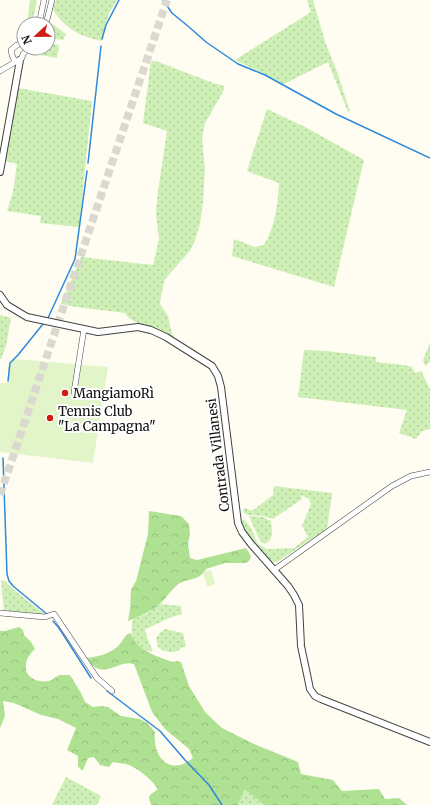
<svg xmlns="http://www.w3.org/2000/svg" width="430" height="805" viewBox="0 0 430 805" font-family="Merriweather,serif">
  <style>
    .grass { fill: url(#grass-dots) }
    .forest { fill: url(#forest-crowns) }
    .park { fill: url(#park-crowns) }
    .pitch { fill: #e2f5c8 }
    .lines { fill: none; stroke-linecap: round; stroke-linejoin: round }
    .stream { stroke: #2e88dc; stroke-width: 1.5 }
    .trunk-tunnel { stroke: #dbd9cf; stroke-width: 8; stroke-dasharray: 8 4; stroke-linecap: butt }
    .minor-casing { stroke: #424242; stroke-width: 6 }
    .tertiary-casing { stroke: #424242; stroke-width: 8 }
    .minor { stroke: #fff; stroke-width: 5 }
    .tertiary { stroke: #fff; stroke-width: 6 }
    .poi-dot { fill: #cf1d16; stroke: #fff; stroke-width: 1.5 }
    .labels { text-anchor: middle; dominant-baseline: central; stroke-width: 4; stroke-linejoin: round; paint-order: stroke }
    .poi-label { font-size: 13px; fill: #0f0f0f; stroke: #fff; text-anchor: start }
    .street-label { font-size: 13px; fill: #0f0f0f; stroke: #fff }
  </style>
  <defs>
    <pattern id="grass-dots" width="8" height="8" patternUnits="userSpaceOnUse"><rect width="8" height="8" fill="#ceefb5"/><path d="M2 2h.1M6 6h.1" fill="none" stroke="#b0cc9a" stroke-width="1.8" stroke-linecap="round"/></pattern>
    <pattern id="forest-crowns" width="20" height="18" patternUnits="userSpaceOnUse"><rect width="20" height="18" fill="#afe193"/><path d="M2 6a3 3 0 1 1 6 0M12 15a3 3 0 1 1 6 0" fill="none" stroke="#95c07e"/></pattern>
    <pattern id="park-crowns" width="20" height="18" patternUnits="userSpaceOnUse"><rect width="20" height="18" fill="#ceefb5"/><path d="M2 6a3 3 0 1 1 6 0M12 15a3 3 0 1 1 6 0" fill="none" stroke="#b0cc9a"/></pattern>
  </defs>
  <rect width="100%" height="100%" fill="#fffdf1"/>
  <path class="grass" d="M 56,0 L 117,0 L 109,13 L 101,41 C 78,35 67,30 53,10 Z
    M 307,0 L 313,0 L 325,42 L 336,69 L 350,111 L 348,112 L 328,62 L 284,84 L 235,60 L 311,12 Z
    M 51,23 L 66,34 L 63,40 L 48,38 L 48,28 Z
    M 48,43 L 59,45 L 57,58 L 30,53 L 34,48 L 48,48 Z
    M 151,61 L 156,61 L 213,83 L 224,86 L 224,90 L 205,123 L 202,138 L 205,169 L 203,203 L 200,224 L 195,240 L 190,251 L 165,279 L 161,295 L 160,304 L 168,316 L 172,334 L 179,343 C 173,338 166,332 158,329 C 145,323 134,326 125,313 L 76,307 L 61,304 L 81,257 L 153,265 L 159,239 L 156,212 L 158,191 L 167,131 L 143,123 Z
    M 18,88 L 92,101 L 79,227 L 40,223 L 41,216 L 7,211 L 13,192 L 17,164 L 5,161 Z
    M 267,109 L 309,129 L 364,160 L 334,287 L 232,256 L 234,239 L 255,247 L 264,245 C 275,228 278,203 279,183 L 247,171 Z
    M 0,315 L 11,318 L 6,346 L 1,359 L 0,359 Z
    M 430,343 L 430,362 L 425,366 L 423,360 Z
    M 304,350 L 326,351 L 376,357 L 376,362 L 404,365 L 412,367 L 415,373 L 421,371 L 430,389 L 430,429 L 422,431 L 416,439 L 399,433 L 407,410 L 298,397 Z
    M 274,486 L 332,493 L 327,529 L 277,562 C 274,562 270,561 267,560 C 258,553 245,533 241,522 L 244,519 L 251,528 L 258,544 L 267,549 L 294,548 L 308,537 L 302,526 L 311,504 L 309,499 L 301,495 L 302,499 L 273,519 L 263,516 L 248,515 L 244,513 L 243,509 L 245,508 L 252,511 L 273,495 Z
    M 249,516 L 263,517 L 271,521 C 272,531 274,539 265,544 L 260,541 Z
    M 1,580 L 5,581 L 14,590 L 46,615 L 4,614 Z
    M 161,604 L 181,606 L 182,614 L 169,618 L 146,629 L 145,631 L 150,645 L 153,650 L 151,652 C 134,646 129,637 133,619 L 146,614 Z
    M 165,629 L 183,633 L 186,647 C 181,647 181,649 177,651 C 171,654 162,651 158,647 L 156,638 L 160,633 Z
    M 66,777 L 101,796 L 97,805 L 52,805 Z
    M 243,790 L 250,793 L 264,805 L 238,805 Z"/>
  <path class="forest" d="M 149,511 L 181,516 L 189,524 L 190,534 L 188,544 L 190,558 L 197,560 L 246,548 L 251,556 L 250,560 L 246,563 L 225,563 L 206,569 C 199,581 190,578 180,583 C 174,586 166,598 161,603 C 151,612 140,616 128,621 L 130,609 L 131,590 L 136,581 L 148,534 Z
    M 19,627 L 23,630 L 24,635 L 31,642 L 35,649 C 29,655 25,660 26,669 C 27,679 40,683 49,681 C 53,680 56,676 60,675 C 63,675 67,675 70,675 L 81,693 L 85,702 L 93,707 L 101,706 L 108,707 L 121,716 L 140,719 L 147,723 L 155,732 C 152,757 170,777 193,758 L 189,749 L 165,729 L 152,712 L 134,664 C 116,659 105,683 85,658 C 98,657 111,654 120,644 C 125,638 123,636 131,633 C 135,650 157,656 172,662 L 177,661 L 181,662 L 189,686 L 205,712 L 222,728 L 254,744 L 298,762 L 301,774 L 333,780 L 342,791 L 379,789 L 385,799 L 399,798 L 407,805 L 264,805 L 250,793 L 244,790 L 238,805 L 151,805 L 149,798 L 150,795 L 158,789 C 152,780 137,767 126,764 C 121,763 117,763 113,762 L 109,767 L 100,765 L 94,757 L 88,758 L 83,770 L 81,770 L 78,766 L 78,756 L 67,750 L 76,728 L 58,719 L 41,715 L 14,703 L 3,701 L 5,716 L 0,728 L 0,631 L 5,631 Z"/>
  <path class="park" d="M 30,0 L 37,0 L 33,19 L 27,24 Z"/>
  <path class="pitch" d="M 14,359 L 108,367 L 93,463 L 0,452 L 0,383 L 8,383 L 8,367 Z
    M 211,570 L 215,584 L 207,587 L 203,572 Z"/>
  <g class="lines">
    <path class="stream" d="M 163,0 L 172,13 L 189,27 L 206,42 L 238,64 L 265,75 L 336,114 L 430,158
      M 102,39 L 106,25 L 119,0
      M 88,163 L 101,46
      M 48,318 L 75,259 L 87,171
      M 8,381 L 10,363 L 18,355 L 43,324
      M 3,458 L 7,574 L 9,581 L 13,586 L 48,615
      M 53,621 L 59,628 L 91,678
      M 107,691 L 160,731 L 185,760 L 209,785 L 222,805"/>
    <path class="trunk-tunnel" d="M 0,495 L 167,0"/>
    <g class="minor-casing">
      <path id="minor" d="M 39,24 L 44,0
        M 46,24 L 52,0
        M 15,62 L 12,55 L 11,50 L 17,45 L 24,42
        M 0,71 L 22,58 L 23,54 L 29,48
        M 74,392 L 84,329
        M 274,570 L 392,486 L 411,476 L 430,472
        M 0,613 L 45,617 L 54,614 L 97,678 L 112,691"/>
    </g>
    <g class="tertiary-casing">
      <path id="tertiary" d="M 0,172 L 20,60
        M 0,295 L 7,305 L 27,317 L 98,332 L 138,327 L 151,330 L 166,337 L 212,366 L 218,376 L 221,387 L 238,523 L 242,532 L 251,544 L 288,586 L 294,595 L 299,605 L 301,646 L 308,679 L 310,689 L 315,696 L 321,699 L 430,742"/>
    </g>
    <use href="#minor" class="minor"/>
    <use href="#tertiary" class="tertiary"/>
  </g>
  <g class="poi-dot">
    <circle cx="65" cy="393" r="4"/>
    <circle cx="50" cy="418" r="4"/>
  </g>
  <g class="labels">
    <g class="poi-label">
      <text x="73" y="393">MangiamoRì</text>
      <text x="58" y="411">Tennis Club<tspan x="58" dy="15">"La Campagna"</tspan></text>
    </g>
    <g class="street-label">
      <text transform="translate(218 455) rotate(-97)">Contrada Villanesi</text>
    </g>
  </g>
  <g transform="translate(36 36) rotate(248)"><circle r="19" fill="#ffffff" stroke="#9f9f9f"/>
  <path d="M0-3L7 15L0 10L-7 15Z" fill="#cf1d16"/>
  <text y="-6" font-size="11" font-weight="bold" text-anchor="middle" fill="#0f0f0f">N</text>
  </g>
</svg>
